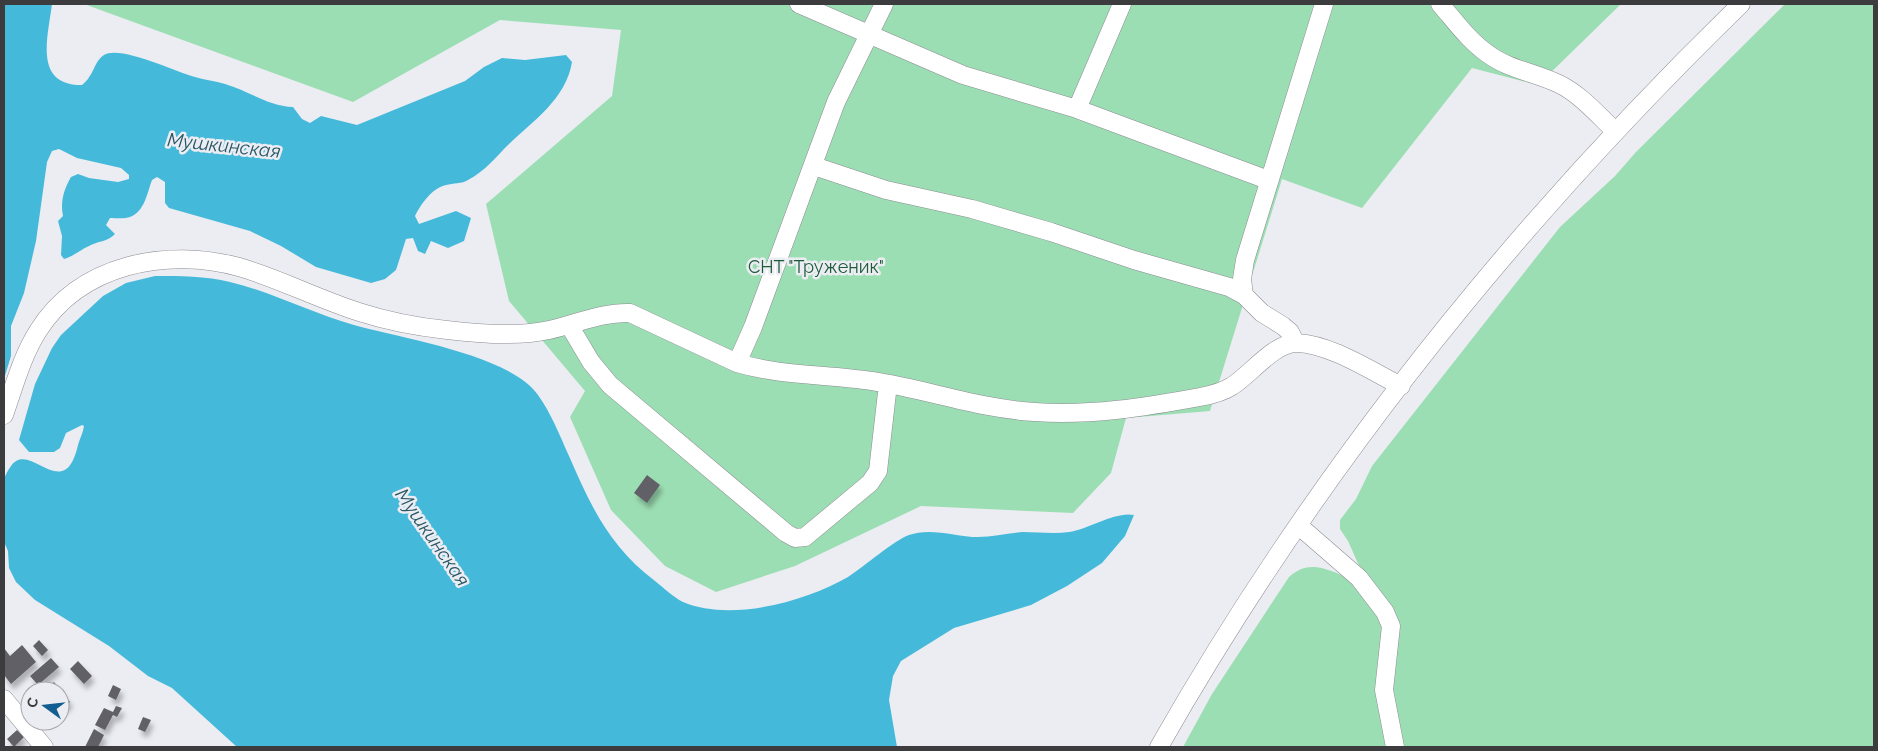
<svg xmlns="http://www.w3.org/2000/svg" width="1878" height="751" viewBox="0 0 1878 751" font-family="Raleway,sans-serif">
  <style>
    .green { fill: #9cdeb3 }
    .water { fill: #45b9da }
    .building { fill: #606066; filter: url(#shadow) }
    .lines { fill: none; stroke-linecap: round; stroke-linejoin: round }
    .minor-casing { stroke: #8c8c92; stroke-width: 19 }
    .minor { stroke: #fff; stroke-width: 18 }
    .labels { text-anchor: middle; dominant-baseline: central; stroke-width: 5; stroke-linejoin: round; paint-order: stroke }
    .park-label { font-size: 18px; fill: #1d5b39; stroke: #ecedf3 }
    .water-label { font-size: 19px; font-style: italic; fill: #275665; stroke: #ecedf3 }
  </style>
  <defs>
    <filter id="shadow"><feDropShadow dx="3" dy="5.5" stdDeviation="2.5" flood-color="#0004"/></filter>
  </defs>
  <rect width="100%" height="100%" fill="#ecedf3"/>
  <path class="green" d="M 84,4 L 1621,4 L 1538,85 L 1472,68 L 1362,208 L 1282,179 L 1210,411 L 1126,418 L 1111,473 L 1073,513 L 921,506 L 795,566 L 716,592 L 665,566 L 611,510 L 570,417 L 585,391 L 509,301 L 486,204 L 612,96 L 621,30 L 500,20 L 353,102 Z
    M 1785,4 L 1874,4 L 1874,747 L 1400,747 L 1388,741 L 1386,747 L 1183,747 L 1212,694 L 1289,577 C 1309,558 1329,570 1351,579 L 1360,568 L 1348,541 L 1340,529 L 1340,520 L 1356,499 L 1372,466 L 1560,227 L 1615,176 L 1636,152 Z"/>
  <path class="water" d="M 4,4 L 52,4 C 48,37 33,85 82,85 C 94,76 94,61 104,55 C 120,45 176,72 195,77 C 205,80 215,81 225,84 C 249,91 268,106 293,107 L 302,119 L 310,123 L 321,116 L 357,125 L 465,81 L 484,67 L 502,58 L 525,60 L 566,55 L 572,62 C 566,99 533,121 508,145 C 495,158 485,171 468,180 C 462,184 453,183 446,185 C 432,188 421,204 415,216 L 419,224 L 456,211 L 471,218 L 464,241 L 448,248 L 431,241 L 425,254 L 418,251 L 413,238 L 406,239 L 396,270 L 385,279 L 371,283 L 316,267 L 281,246 L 250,231 L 169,208 L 165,203 L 165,182 L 157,177 L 152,180 C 147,193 145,211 130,217 C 125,219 115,218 110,218 L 106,225 L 115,234 C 108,242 97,241 89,246 C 80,250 74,256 64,259 L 61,255 L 62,236 L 58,221 L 63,216 C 60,202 64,189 71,177 L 78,174 L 89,178 L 118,182 L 129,179 L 129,175 L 121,168 L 77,158 L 59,149 L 52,151 L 47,162 L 36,241 L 24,293 L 11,326 L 11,356 L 4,379 Z
    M 155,276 C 180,276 206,276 230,282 C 272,292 311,313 354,325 C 400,338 511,355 538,395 C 551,413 560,436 569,456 C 591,507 610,547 655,581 C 664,588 673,597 683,602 C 730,622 805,602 848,577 C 865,566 893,541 909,535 C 931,527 956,537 978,537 C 993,537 1008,533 1023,532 C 1038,532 1054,534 1069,532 C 1089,529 1116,511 1134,515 L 1125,536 L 1102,563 L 1067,586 L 1031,605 L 954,628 L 901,661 L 893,676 L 889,700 L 897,747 L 237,747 L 172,688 L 148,676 L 109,646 L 35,600 L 16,582 L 9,568 L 8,551 L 4,542 C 4,523 0,499 4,480 C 5,475 8,470 11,466 C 30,439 64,506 78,445 C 80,438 83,433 84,426 L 82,425 L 66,433 L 60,448 L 54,452 L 29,452 L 19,440 L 35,384 L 52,348 L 61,335 L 103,296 L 126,283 Z"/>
  <path class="building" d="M 647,475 L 660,485 L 647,503 L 634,493 Z
    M 39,640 L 48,650 L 42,656 L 33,646 Z
    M 22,645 L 36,662 L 11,684 L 4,675 L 4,648 L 10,656 Z
    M 51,658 L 59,667 L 38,685 L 30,676 Z
    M 78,661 L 92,676 L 84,684 L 70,669 Z
    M 54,682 L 70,702 L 60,711 L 60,691 L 43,691 Z
    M 113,685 L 121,689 L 116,700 L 108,696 Z
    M 116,706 L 122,708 L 117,717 L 113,715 L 105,730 L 95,725 L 104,708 L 113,712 Z
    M 143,717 L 151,720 L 145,732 L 138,729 Z
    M 94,729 L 104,735 L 98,747 L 85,747 Z
    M 17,730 L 24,737 L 14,747 L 7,739 Z"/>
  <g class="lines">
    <g class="minor-casing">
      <path id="minor" d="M 799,4 L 963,75 L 1077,109 L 1268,180
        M 1440,4 C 1455,21 1469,41 1488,54 C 1508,69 1536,73 1559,84 C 1580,94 1598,115 1615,131
        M 1077,109 L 1122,4
        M 814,166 L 886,190 L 972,209 L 1051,232 L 1134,260 L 1229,287 L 1244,295 L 1262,313 L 1283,326 L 1290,332 L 1295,342
        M 1244,295 L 1242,279 L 1245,260 L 1324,4
        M 569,325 L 591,362 L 610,385 L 786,533 L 795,538 L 805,537 L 870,483 L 878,471 L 888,384
        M 737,363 L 753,327 L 836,102 L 884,4
        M 4,415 C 14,387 22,356 38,331 C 80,264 167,247 239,267 C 280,279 318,299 359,312 C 387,321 418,327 447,330 C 479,334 518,337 549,330 C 576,324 602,312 630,313 L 737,363 C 781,376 826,374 872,381 C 926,389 980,409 1035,412 C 1090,416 1146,407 1200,397 C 1211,395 1223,392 1232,386 C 1250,375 1275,342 1297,343 C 1330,344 1371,371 1401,386
        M 1298,525 L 1359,578 L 1385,612 L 1391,626 L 1384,690 L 1395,747
        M 4,699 L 44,747
        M 1159,747 C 1315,472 1515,224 1741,4"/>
    </g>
    <use href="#minor" class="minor"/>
  </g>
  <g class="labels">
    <g class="park-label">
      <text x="816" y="266">СНТ "Труженик"</text>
    </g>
    <g class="water-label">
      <text transform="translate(224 145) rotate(6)">Мушкинская</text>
      <text transform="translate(433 537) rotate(55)">Мушкинская</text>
    </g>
  </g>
  <rect width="1878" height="751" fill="none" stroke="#3c3c3f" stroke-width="10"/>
  <g transform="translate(45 706) rotate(285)"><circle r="24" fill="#ecedf3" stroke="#a6a6ab"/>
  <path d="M0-4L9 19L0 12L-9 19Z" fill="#125e91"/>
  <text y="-8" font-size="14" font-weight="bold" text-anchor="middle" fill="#3c3c3f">С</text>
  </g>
</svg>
